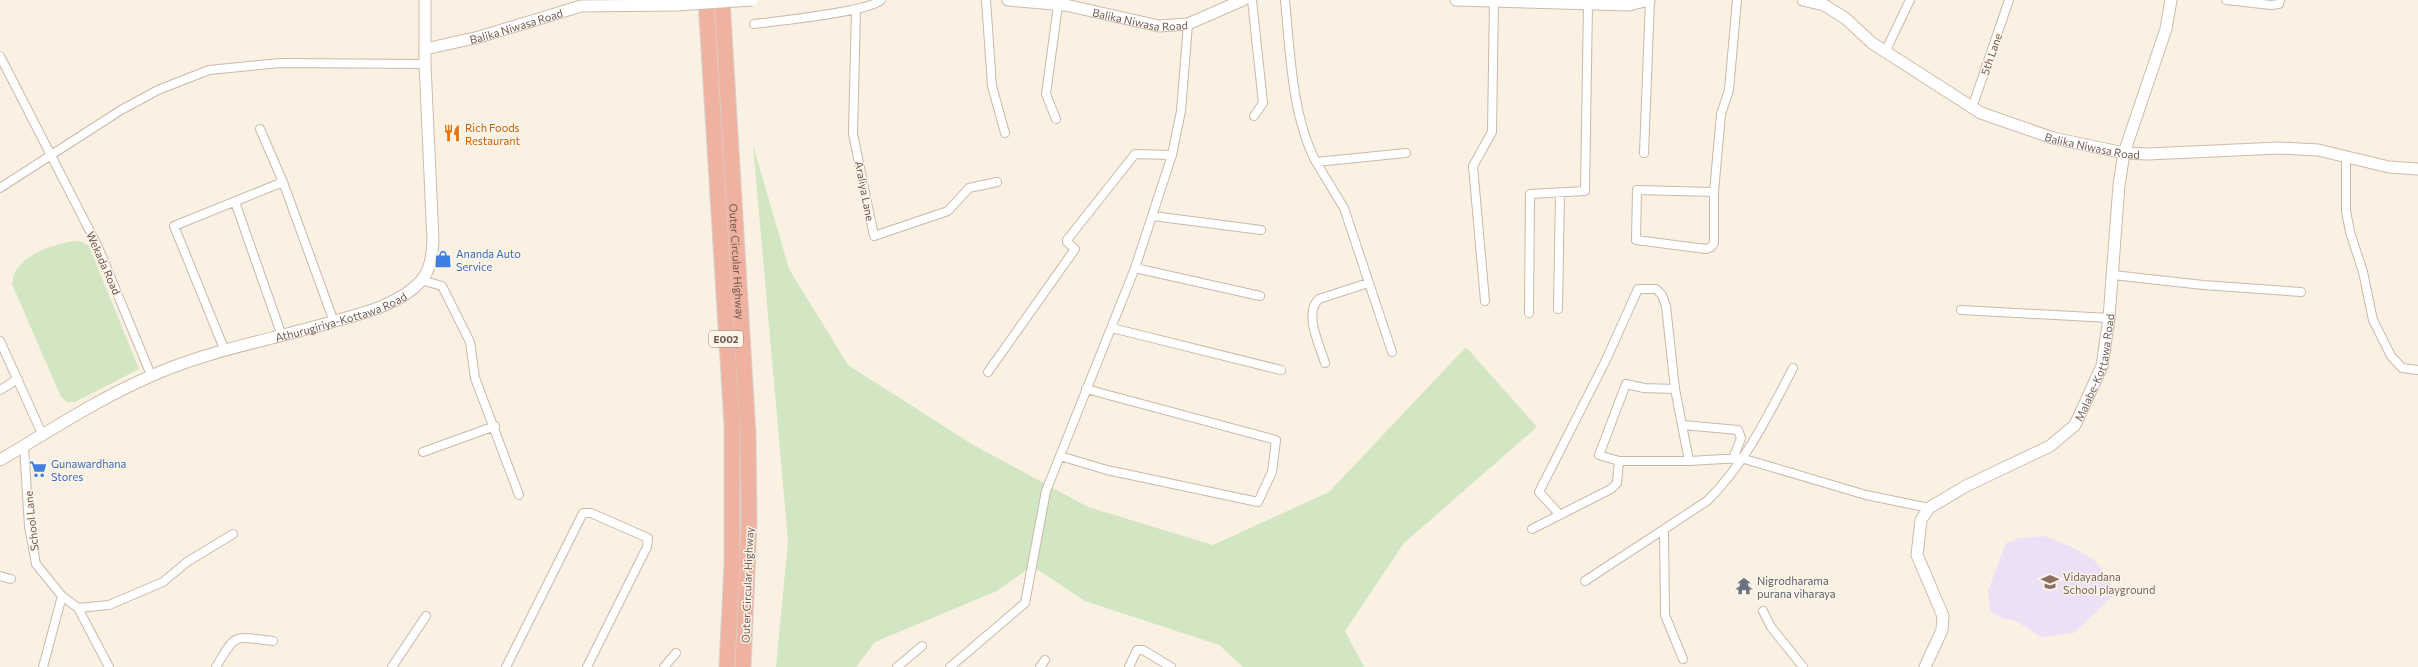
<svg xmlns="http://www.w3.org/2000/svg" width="2418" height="667" viewBox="0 0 2418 667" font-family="Commissioner,sans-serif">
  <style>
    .education { fill: #ede0f6 }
    .green { fill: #d2e6c3 }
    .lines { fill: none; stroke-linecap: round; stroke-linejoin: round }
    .street-casing { stroke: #cab8ab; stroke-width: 10 }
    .secondary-casing { stroke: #cfbaac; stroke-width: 13 }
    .highway-casing { stroke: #d7d0cd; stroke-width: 17 }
    .street { stroke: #fff; stroke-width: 8 }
    .secondary { stroke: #fff; stroke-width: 11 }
    .highway { stroke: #efb2a0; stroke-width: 15 }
    .secondary-bridge-casing { stroke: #cfbaac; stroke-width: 13; stroke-linecap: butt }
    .secondary-bridge { stroke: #fff; stroke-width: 11 }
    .labels { text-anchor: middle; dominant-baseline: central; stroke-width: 3; stroke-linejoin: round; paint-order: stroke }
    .shield { fill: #fdf5e9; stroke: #9a877b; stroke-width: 1 }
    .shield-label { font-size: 10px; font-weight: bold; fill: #70584c }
    .street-label { font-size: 11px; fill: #70584c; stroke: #fdf5e9 }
    .food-label { font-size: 11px; fill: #c56008; stroke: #fdf5e9; text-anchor: start }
    .shop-label { font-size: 11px; fill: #366cbe; stroke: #fdf5e9; text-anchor: start }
    .education-label { font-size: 11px; fill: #785e54; stroke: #fdf5e9; text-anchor: start }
    .worship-label { font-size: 11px; fill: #5b616d; stroke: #fdf5e9; text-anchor: start }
  </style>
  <rect width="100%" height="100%" fill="#faf1e3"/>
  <path class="education" d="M 2044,536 L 2072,547 L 2094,560 L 2104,572 L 2116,593 L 2074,633 L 2041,637 L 2016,621 L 2002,618 L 1990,611 L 1988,591 L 2006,543 L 2019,538 Z"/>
  <path class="green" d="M 753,145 L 789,269 L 848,365 L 970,443 L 1088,507 L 1213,545 L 1329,492 L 1466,347 L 1537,427 L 1404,543 L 1345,631 L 1364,667 L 1243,667 L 1219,645 L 1085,601 L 1032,566 L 997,591 L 875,642 L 856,667 L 776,667 L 788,541 Z
    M 74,241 L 82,242 L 89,246 L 139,369 L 75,402 L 67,402 L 61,397 L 12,284 C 13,279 14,272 17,269 C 30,251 54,245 74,241 Z"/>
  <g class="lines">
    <g class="street-casing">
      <path id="street" d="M 986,0 L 992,86 L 1005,133
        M 1252,0 L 1263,103 L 1254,116
        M 1285,0 C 1290,52 1292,116 1316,162 L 1406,153
        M 2226,0 L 2271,5 L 2279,4 L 2280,0
        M 856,9 L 853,134 L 874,236 L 948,211 L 969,188 L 997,182
        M 754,24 C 777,21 868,12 881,0
        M 1886,50 L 1910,0
        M 0,56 L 98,247 L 151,375
        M 1972,108 L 2009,0
        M 1056,119 L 1046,94 L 1058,5
        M 260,129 L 283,182 L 334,322
        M 1644,153 L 1650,0
        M 2346,158 L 2346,211 L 2350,232 L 2363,272 L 2373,320 L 2391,356 L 2402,368 L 2418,370
        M 1316,162 L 1344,208 L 1392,352
        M 0,188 L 121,110 L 158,90 L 209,70 L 280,63 L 425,64
        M 1714,192 L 1637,190 L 1636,240 L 1706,249 L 1711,247 L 1714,243 L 1714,192 L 1721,114 L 1729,90 L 1737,0
        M 235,202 L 282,336
        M 1153,216 L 1261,230
        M 1135,268 L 1260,296
        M 2113,275 L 2203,285 L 2301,292
        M 421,280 L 442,286 L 470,342 L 475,378 L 519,495
        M 1485,301 L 1473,166 L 1492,132 L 1494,0
        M 1558,309 L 1560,193
        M 1961,310 L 2109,318
        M 1529,313 L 1530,194 L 1585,191 L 1588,4
        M 1112,328 L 1281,370
        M 0,341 L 43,436
        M 225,351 L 174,226 L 283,182
        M 1325,363 C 1320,346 1303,313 1319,299 L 1368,283
        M 988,372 L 1075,249 L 1067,242 L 1067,240 L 1135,154 L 1172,155
        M 0,390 L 18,379
        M 1683,425 L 1738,430 L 1741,438 L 1733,459
        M 24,446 L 29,526 L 36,564 L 62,596 L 78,608 L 109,667
        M 423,452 L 495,426
        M 1060,456 L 1107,470 L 1258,502 L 1272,472 L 1276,440 L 1086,389
        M 1689,461 L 1675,389 L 1644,388 L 1626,384 L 1599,455 L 1619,461 L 1689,461 L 1741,458 L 1866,495 L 1929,508
        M 1560,515 L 1539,492 L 1605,362 L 1638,289 L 1656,289 L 1662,295 L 1666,306 L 1675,389
        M 1532,529 L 1611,489 L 1617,483 L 1619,461
        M 1664,530 L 1665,615 L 1683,659
        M 0,576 L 11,579
        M 1585,581 L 1707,501 C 1745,464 1769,414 1793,368
        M 78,608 L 109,605 L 163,582 L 187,562 L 233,534
        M 1763,611 L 1771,627 L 1803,667
        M 43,667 L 62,596
        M 216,667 C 237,631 233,637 273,641
        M 392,667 L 426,616
        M 506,667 L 583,513 L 591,513 L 648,538 L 647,547 L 587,667
        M 664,667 L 676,653
        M 897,667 L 922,646
        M 950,667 L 1025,603 L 1046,491 L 1135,268 L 1172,155 L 1181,111 L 1188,24
        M 1040,667 L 1045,660
        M 1129,667 L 1137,650 L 1143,650 L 1171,667"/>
    </g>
    <g class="secondary-casing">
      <g id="secondary">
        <path id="s1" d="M 1008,0 L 1065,5 L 1159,26 L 1188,24 L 1243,0"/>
        <path d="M 1456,0 L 1629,5 L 1649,0"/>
        <path id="s2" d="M 1803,0 L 1824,5 L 1845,18 L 1872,43 L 1981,113 L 2053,138 L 2124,153 L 2148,154 L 2279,148 L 2318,150 L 2389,167 L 2418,169"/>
        <path id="s3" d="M 425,49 L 479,37 L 581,6 L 676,5"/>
        <path id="s4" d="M 0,460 C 50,431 98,399 151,376 C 206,351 270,340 328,323 C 359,314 398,306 421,281 C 431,269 432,256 433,241 L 425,64 L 425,0"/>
        <path id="s5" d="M 1925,667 L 1942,630 L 1943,616 L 1917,555 L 1921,520 L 1929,508 L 1966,486 L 2050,446 L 2075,425 L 2102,366 L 2109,318 L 2119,185 L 2124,153 L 2166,29 L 2171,0"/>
      </g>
    </g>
    <g class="highway-casing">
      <g id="highway">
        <path d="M 706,0 L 732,424 L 732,565 L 727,667"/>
        <path id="s6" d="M 722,0 L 748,435 L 749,523 L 743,667"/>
      </g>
    </g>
    <use href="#street" class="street"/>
    <use href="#secondary" class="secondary"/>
    <use href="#highway" class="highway"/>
    <g class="secondary-bridge-casing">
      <path id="secondary-bridge" d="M 676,5 L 752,0"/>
    </g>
    <use href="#secondary-bridge" class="secondary-bridge"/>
  </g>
  <defs>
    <g id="restaurant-bare" transform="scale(1.38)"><path d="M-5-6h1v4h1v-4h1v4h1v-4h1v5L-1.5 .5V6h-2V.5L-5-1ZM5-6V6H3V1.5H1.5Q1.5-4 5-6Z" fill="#e8710a" stroke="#fdf5e9" stroke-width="2.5" paint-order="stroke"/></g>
    <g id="shop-bare" transform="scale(1.38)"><path d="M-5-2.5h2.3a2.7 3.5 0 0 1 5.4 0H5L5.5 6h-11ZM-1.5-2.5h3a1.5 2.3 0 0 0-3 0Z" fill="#3f7fe0" stroke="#fdf5e9" stroke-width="2.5" paint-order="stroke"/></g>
    <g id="supermarket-bare" transform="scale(1.38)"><path d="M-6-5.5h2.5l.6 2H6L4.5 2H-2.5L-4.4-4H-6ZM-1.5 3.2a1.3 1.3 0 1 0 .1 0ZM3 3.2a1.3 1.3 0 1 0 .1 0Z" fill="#3f7fe0" stroke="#fdf5e9" stroke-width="2.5" paint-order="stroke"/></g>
    <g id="school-bare" transform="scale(1.38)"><path d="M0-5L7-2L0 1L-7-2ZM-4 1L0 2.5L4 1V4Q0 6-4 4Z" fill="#8d6e63" stroke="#fdf5e9" stroke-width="2.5" paint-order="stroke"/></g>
    <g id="temple-bare" transform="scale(1.38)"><path d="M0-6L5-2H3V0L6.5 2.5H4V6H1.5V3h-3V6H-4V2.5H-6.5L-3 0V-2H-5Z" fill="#6b7280" stroke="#fdf5e9" stroke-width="2.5" paint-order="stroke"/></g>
  </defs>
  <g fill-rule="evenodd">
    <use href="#restaurant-bare" x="452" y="133"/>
    <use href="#shop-bare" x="443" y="259"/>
    <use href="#supermarket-bare" x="38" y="469"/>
    <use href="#school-bare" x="2050" y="582"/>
    <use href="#temple-bare" x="1744" y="586"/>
  </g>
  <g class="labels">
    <rect class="shield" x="709" y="331" width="34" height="16" rx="3"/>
    <g class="shield-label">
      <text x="726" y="339">E002</text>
    </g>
    <g class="street-label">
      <text stroke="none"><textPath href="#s1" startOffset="134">Balika Niwasa Road</textPath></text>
      <text stroke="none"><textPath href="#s3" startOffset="94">Balika Niwasa Road</textPath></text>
      <text transform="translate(1991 54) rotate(-71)">5th Lane</text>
      <text stroke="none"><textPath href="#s2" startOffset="329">Balika Niwasa Road</textPath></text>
      <text transform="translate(865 191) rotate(79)">Araliya Lane</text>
      <text stroke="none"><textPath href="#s6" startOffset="262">Outer Circular Highway</textPath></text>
      <text transform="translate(104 263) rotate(66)">Wekada Road</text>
      <text stroke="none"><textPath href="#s4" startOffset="372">Athurugiriya-Kottawa Road</textPath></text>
      <text stroke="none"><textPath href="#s5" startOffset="401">Malabe-Kottawa Road</textPath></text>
      <text transform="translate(31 521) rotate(-96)">School Lane</text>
      <text transform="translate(747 585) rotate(-88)">Outer Circular Highway</text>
    </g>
    <g class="food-label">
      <text x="465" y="127">Rich Foods<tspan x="465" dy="13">Restaurant</tspan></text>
    </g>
    <g class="shop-label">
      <text x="456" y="253">Ananda Auto<tspan x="456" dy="13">Service</tspan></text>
      <text x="51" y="463">Gunawardhana<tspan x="51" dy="13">Stores</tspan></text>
    </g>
    <g class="education-label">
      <text x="2063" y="576">Vidayadana<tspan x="2063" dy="13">School playground</tspan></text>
    </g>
    <g class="worship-label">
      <text x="1757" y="580">Nigrodharama<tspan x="1757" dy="13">purana viharaya</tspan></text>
    </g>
  </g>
</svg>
